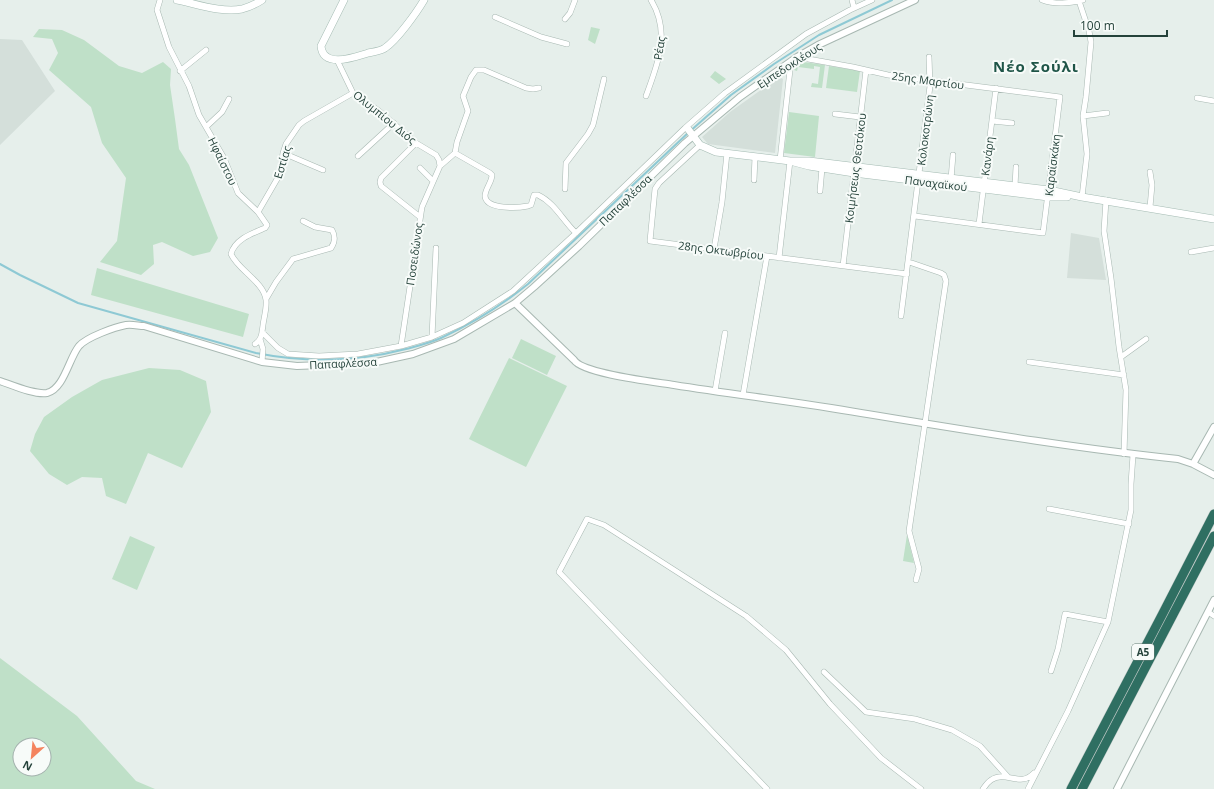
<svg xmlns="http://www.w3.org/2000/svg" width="1214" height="789" viewBox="0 0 1214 789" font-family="'Open Sans',sans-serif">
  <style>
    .built { fill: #d4dfda }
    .green { fill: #bfe0c8; fill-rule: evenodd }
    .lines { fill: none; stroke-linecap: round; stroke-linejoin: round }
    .stream { stroke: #8ec9d4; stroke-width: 2 }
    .minor-casing { stroke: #a8b8b2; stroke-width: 6 }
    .tertiary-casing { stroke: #a8b8b2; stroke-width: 8 }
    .secondary-casing { stroke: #a4bbb3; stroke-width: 8 }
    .motorway-casing { stroke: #c2cac8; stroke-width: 10 }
    .minor { stroke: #fff; stroke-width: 5 }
    .tertiary { stroke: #fff; stroke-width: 6 }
    .secondary { stroke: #fff; stroke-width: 7 }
    .motorway { stroke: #2f6f62; stroke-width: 9 }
    .labels { text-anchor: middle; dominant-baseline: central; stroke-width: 4; stroke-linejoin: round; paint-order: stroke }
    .shield { fill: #f7fbf9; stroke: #637a73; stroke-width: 1 }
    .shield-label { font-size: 10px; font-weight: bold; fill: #24423a }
    .street-label { font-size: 11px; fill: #24423a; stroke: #f7fbf9 }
    .district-label { font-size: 15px; font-weight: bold; letter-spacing: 1px; fill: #1f5548; stroke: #f7fbf9 }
  </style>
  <rect width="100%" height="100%" fill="#e6efeb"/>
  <path class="built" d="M 0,39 L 22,40 L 55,91 L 0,145 Z
    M 779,77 L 783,79 L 775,153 L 708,144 L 702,137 L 730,112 Z
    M 1071,233 L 1099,238 L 1106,280 L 1067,278 Z"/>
  <path class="green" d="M 591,27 L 600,29 L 595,44 L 588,40 Z
    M 39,29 L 62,30 L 84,40 L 119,66 L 142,73 L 163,62 L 171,69 L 170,85 L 175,119 L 179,149 L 189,165 L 218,238 L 210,252 L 193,256 L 162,242 L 153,245 L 154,264 L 141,275 L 100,262 L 117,241 L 126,178 L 102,143 L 91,107 L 49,70 L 58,53 L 52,39 L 33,37 Z
    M 797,61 L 825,65 L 822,88 L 811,87 L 812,83 L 818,84 L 820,67 L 814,66 L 814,69 L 798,67 L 797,71 L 794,70 L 795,64 Z
    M 829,66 L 860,71 L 857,92 L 826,88 Z
    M 715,71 L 726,79 L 719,84 L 710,77 Z
    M 789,112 L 819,116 L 815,157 L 784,153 Z
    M 97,268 L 249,314 L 243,337 L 91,295 Z
    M 521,339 L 556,356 L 547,375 L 512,358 Z
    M 509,358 L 567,386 L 526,467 L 469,439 Z
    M 149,368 L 180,370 L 206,381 L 211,412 L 182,468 L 148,453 L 126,504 L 106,496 L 102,478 L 82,477 L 67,485 L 49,474 L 30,451 L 35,434 L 44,417 L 72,397 L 102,380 Z
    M 907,535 L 914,563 L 903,561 Z
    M 130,536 L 155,547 L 137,590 L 112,579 Z
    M 0,658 L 77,716 L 136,781 L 155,789 L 0,789 ZM 20,745 L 44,745 L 44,769 L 20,769 Z"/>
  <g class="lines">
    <path class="stream" d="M 0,264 L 20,275 L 78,303 L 256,353 C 306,363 356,362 406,349 C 417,346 430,343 441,338 C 471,324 502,305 528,284 L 688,133 L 731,95 L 774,64 L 819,35 L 892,0"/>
    <g class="minor-casing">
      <path id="minor" d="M 160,0 L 157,10 L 169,47 L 189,86 L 199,115 L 224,158 L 238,193 L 258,212 L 267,225 L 265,228 C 253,233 235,239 231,254 C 238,270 264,282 266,300 C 267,308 264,317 263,325 C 262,332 262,340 255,344
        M 852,0 L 854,8
        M 1042,0 C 1056,5 1069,3 1083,0
        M 1079,1 L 1089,31 L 1091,42 L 1086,97 L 1083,116 L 1087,154 L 1082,197
        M 495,17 L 541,37 L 567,44
        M 565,19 L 570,13 L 575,0
        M 797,57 L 853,67 L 888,75 L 1060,97 L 1043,233 L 915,216
        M 337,60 L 353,93 L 379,111 L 416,143 L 436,155 L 439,160 L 440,166
        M 180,71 L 206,50
        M 646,96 C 658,63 671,33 651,0
        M 1197,98 L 1214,101
        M 835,114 L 860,117
        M 1083,116 L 1107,113
        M 992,121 L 1012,123
        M 206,127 L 222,112 L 229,99
        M 416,143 L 381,178 L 380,182 L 381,186 L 420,217
        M 700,145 L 659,183 L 655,189 L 650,241 L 907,274
        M 283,153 L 323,170
        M 455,153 L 457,142 L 468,111 L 463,96 L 471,77 L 476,70 L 484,70 L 526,88 L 533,89 L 539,88
        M 358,156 L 394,123
        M 780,160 L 791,61
        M 420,168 L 433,181
        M 1150,172 L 1152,185 L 1150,207
        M 951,179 L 953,155
        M 754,180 L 755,157
        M 1015,186 L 1016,167
        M 565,189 L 566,163 L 588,134 L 593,125 L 604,79
        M 820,191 L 822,168
        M 1106,200 L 1104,231 L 1111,278 L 1119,347 L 1126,390 L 1124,454
        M 258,212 L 280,174 L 283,153 L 286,144 L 299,125 L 304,121 L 353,93
        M 979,224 L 996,88
        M 714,249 L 722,202 L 727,153
        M 1191,252 L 1214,248
        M 779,258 L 790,161
        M 909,262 L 941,273 L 944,275 L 946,281 L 909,531 L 919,569 L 916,580
        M 843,266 L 866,70
        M 266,299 L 276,282 L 293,259 L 331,248 C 335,242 336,237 332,230 L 315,227 L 303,221
        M 901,316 L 930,86 L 929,57
        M 262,332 L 278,348 L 288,354 L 319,356 L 358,354 L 401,346 L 432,337 L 463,323 L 513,291 L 576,233 L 685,128 L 725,93 L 806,34 L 850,10 L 872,0
        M 432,337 L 436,248
        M 260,339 L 263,349 L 262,362
        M 401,346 L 422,207 L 440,166 L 455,153 L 490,173 L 492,175 C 492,182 485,189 485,196 C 486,210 518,208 528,206 L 531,205 L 534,195 L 538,195 C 555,203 563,221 576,233
        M 1121,357 L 1146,339
        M 1029,362 L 1124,375
        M 715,391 L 725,333
        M 743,395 L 767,256
        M 1049,509 L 1129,524
        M 1208,612 L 1214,616
        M 1051,671 L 1058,649 L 1065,614 L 1108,622
        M 824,672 L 866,712 L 915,719 L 952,730 L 980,746 L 1008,777
        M 767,789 L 559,572 L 587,519 L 604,525 L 746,616 L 786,650 L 830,704 L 881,758 L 921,789
        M 983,789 C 985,786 988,782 991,780 C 1006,770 1020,788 1034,773
        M 1028,789 L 1068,711 L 1108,622 L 1131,510 L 1131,484 L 1133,455"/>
    </g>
    <g class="tertiary-casing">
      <path id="tertiary" d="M 515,303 L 574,360 C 583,374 656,382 674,385 C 736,395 799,402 861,413 C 966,430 1072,448 1178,459 L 1193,464 L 1214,475
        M 0,381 C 12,385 34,395 47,393 C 64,389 69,358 79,346 C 87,337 115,327 126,325 C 132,324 139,326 144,326 L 262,362 L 297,366 L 372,363 L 413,354 L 454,339 L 515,303 L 534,287 L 579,246 L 685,143 L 740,97 L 797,57 L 818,45 L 915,0
        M 1193,464 L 1214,427
        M 1117,789 L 1214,600"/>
    </g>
    <g class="secondary-casing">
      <path id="secondary" d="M 177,0 C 197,4 222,13 242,9 C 249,7 256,4 262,0
        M 344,0 L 321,46 C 323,69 355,57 368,53 C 373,52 381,51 385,48 C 397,40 417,12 424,0
        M 688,129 L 700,145 L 716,152 L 790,161 L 809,166 L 854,173 L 1048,197 L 1067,197
        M 790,161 L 809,161 L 1049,190 L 1082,197 L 1214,219"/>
    </g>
    <g class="motorway-casing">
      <path id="motorway" d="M 1071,789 L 1162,615 L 1214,514
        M 1082,789 L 1214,536"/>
    </g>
    <use href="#minor" class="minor"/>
    <use href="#tertiary" class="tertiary"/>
    <use href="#secondary" class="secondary"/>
    <use href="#motorway" class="motorway"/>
  </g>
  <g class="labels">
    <rect class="shield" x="1132" y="644" width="22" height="16" rx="3"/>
    <g class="shield-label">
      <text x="1143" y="652">Α5</text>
    </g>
    <g class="street-label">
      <text transform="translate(659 48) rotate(-81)">Ρέας</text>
      <text transform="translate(789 65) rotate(-33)">Εμπεδοκλέους</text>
      <text transform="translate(928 80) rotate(8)">25ης Μαρτίου</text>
      <text transform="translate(385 117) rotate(39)">Ολυμπίου Διός</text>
      <text transform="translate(925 130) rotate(-83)">Κολοκοτρώνη</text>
      <text transform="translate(987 156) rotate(-83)">Κανάρη</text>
      <text transform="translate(223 161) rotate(64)">Ηφαίστου</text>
      <text transform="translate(282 162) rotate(-73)">Εστίας</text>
      <text transform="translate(1052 165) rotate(-83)">Καραϊσκάκη</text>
      <text transform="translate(855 168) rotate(-83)">Κοιμήσεως Θεοτόκου</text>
      <text transform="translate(936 183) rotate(7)">Παναχαϊκού</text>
      <text transform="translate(625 200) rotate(-44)">Παπαφλέσσα</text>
      <text transform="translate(721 250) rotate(7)">28ης Οκτωβρίου</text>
      <text transform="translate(414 254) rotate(-82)">Ποσειδώνος</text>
      <text transform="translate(343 363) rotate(-3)">Παπαφλέσσα</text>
    </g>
    <g class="district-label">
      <text x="1036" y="66">Νέο Σούλι</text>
    </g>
  </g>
  <g transform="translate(32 757) rotate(207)"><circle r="19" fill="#f7fbf9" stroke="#a3b1ad"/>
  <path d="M0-3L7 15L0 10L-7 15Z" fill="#f4845f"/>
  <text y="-6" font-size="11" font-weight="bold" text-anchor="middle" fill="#24423a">N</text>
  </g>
  <path d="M1074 30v6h93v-6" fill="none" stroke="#24423a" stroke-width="2"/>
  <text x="1080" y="30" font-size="12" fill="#24423a" stroke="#f7fbf9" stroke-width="3" paint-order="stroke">100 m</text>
</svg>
